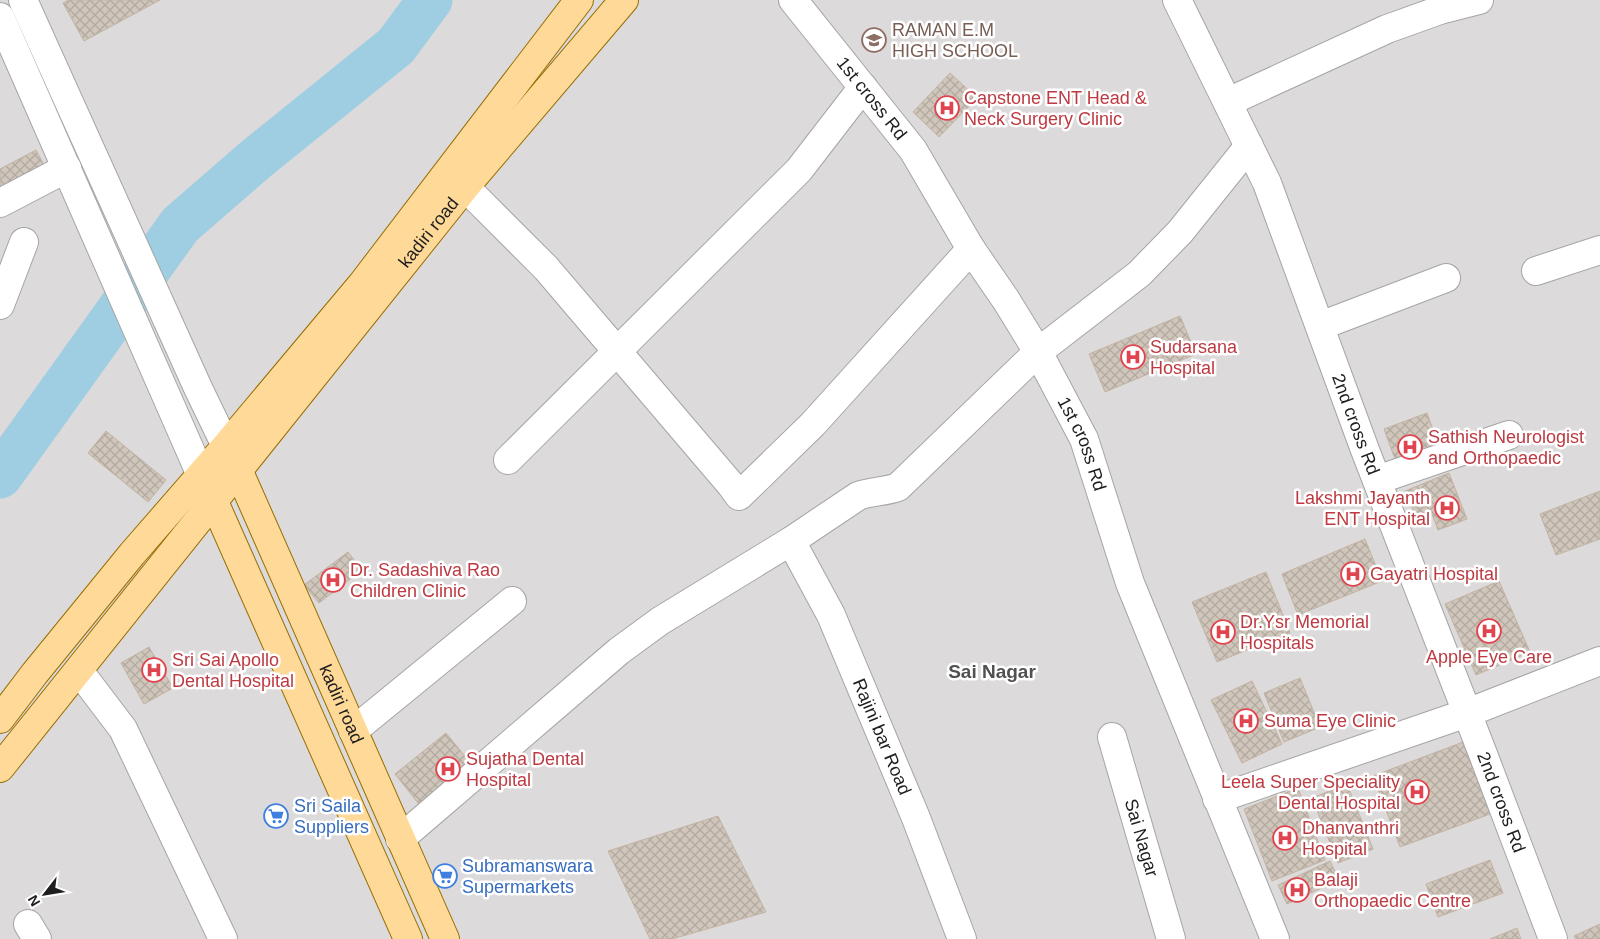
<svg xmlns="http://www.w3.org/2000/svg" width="1600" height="939" viewBox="0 0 1600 939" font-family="Helvetica,sans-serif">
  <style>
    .residential { fill: #dcdada }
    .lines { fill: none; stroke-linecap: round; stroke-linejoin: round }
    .river { stroke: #9fcee2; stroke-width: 45 }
    .building { fill: url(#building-cross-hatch); stroke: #c3b3a3 }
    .minor-casing { stroke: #a5a5a5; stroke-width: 30 }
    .major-casing { stroke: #976e00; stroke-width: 30 }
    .minor { stroke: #fff; stroke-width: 28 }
    .major { stroke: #ffd998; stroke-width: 28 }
    .labels { text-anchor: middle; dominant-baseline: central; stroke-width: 5; stroke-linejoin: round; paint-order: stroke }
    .education-label { font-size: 18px; fill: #785e54; stroke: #fff; text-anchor: start }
    .health-label { font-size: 18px; fill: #be3a42; stroke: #fff; text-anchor: start }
    .street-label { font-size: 18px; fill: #1e1e1e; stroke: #fff }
    .shop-label { font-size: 18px; fill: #366cbe; stroke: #fff; text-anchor: start }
    .neighbourhood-label { font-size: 19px; font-weight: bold; fill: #515151; stroke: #fff }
  </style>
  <defs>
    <pattern id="building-cross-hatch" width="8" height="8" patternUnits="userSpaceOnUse" patternTransform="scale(1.25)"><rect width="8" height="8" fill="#d0c6bb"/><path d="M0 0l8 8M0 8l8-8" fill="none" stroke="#b2aaa0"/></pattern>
  </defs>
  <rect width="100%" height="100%" fill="#f0ece2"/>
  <path class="residential" d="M 0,0 L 1600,0 L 1600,939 L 0,939 Z"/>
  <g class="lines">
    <path class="river" d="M 0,476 L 180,225 L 256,159 L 396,46 L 430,0"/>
  </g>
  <path class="building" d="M 68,0 L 160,0 L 84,41 L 63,3 Z
    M 950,73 L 977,98 L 939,137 L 913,112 Z
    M 36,150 L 47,171 L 0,196 L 0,169 Z
    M 1180,316 L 1196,354 L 1105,392 L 1089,354 Z
    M 1427,413 L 1439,446 L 1396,462 L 1384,429 Z
    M 106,431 L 166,480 L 148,502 L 88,453 Z
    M 1449,473 L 1467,519 L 1438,530 L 1431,511 L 1416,516 L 1405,491 Z
    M 1600,491 L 1600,539 L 1556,555 L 1540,514 Z
    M 1365,539 L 1382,581 L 1298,615 L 1282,574 Z
    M 348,552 L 362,570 L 319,603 L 304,585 Z
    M 1266,572 L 1290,633 L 1217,662 L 1192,602 Z
    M 1499,581 L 1530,652 L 1476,675 L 1445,604 Z
    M 149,647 L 173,688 L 144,704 L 121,663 Z
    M 1300,678 L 1320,727 L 1284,742 L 1264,693 Z
    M 1252,681 L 1282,744 L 1242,763 L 1211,700 Z
    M 446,733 L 473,766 L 422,808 L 395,774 Z
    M 1463,742 L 1490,814 L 1400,847 L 1373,776 Z
    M 1347,784 L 1373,849 L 1338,863 L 1312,798 Z
    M 1298,788 L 1325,860 L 1272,881 L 1244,809 Z
    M 718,816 L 766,912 L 672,939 L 650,939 L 608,851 Z
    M 1490,860 L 1503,893 L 1438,917 L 1426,884 Z
    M 1330,861 L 1339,880 L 1287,904 L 1278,885 Z
    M 1600,924 L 1600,939 L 1576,939 L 1574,936 Z
    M 1517,928 L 1521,939 L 1490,939 Z"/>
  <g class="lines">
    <g class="minor-casing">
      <g id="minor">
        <path d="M 23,0 L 198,388 L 226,446"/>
        <path id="s1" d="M 793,0 L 913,150 L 971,249 L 1006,300 L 1038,352 L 1084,439 L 1130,583 L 1275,939"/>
        <path id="s2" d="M 1177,0 L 1267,183 L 1365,450 L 1483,754 L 1553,939"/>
        <path d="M 0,17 L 201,475"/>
        <path d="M 1228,102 L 1387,29 L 1440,10 L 1479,0"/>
        <path d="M 465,187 L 546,268 L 731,485 L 739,496 L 813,424 L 971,249"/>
        <path d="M 0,203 L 67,168"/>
        <path d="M 1536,271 L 1600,250"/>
        <path d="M 0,305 L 24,242"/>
        <path d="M 1320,326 L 1446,278"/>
        <path d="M 508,460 L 799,170 L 863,87"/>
        <path d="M 1377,480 L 1509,435"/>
        <path id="s3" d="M 791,541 L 831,615 L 916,818 L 962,939"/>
        <path d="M 79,671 L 123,729 L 223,939"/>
        <path d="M 353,731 L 512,601"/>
        <path id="s4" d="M 1112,737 L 1171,939"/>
        <path d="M 1217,799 L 1467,713 L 1600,661"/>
        <path d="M 400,839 L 619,651 L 660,621 L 791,541 L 858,496 C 871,491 885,492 898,487 L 1038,352 L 1139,274 L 1180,232 L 1249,146"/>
        <path d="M 28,924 L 37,939"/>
      </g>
    </g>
    <g class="major-casing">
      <g id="major">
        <path id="s5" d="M 232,456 L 445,939"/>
        <path d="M 207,486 L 408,939"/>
        <path d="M 0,719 L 35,673 L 132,554 L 226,446 L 362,284 L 579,0"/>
        <path id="s6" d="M 0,768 L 465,187 L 624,0"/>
      </g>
    </g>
    <use href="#minor" class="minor"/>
    <use href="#major" class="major"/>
  </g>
  <defs>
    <g id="school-ring" transform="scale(1.25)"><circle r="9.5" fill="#fff" stroke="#8d6e63" stroke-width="1.5"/><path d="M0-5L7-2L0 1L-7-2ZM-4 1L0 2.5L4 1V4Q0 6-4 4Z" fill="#8d6e63"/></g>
    <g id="hospital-ring" transform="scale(1.25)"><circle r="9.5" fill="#fff" stroke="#e0444e" stroke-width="1.5"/><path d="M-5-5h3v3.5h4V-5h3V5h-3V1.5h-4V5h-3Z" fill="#e0444e"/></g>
    <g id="supermarket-ring" transform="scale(1.25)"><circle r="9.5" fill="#fff" stroke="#3f7fe0" stroke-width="1.5"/><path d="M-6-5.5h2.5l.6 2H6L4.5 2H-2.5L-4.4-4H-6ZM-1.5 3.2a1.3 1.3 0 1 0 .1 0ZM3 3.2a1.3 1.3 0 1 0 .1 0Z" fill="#3f7fe0"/></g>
  </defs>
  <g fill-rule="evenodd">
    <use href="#school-ring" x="874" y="40"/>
    <use href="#hospital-ring" x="947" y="108"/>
    <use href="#hospital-ring" x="1133" y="357"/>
    <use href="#hospital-ring" x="1410" y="447"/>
    <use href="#hospital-ring" x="1447" y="508"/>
    <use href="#hospital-ring" x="1353" y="574"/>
    <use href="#hospital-ring" x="333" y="580"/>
    <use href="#hospital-ring" x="1489" y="631"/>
    <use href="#hospital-ring" x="1223" y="632"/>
    <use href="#hospital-ring" x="154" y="670"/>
    <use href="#hospital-ring" x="1246" y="721"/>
    <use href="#hospital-ring" x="448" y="769"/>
    <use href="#hospital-ring" x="1417" y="792"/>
    <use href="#supermarket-ring" x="276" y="816"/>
    <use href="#hospital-ring" x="1285" y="838"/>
    <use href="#supermarket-ring" x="445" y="876"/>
    <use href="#hospital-ring" x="1297" y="890"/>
  </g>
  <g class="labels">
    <g class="education-label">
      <text x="892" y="30">RAMAN E.M<tspan x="892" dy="21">HIGH SCHOOL</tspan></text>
    </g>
    <g class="health-label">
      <text x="964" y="98">Capstone ENT Head &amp;<tspan x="964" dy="21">Neck Surgery Clinic</tspan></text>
      <text x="1150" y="347">Sudarsana<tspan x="1150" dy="21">Hospital</tspan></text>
      <text x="1428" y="437">Sathish Neurologist<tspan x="1428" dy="21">and Orthopaedic</tspan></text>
      <text x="1430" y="498" text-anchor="end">Lakshmi Jayanth<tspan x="1430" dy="21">ENT Hospital</tspan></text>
      <text x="350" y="570">Dr. Sadashiva Rao<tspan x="350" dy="21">Children Clinic</tspan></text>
      <text x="1370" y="574">Gayatri Hospital</text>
      <text x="1240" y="622">Dr.Ysr Memorial<tspan x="1240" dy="21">Hospitals</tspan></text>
      <text x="1489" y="657" text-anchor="middle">Apple Eye Care</text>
      <text x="172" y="660">Sri Sai Apollo<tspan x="172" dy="21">Dental Hospital</tspan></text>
      <text x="1264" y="721">Suma Eye Clinic</text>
      <text x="466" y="759">Sujatha Dental<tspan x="466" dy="21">Hospital</tspan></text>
      <text x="1400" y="782" text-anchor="end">Leela Super Speciality<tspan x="1400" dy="21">Dental Hospital</tspan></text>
      <text x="1302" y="828">Dhanvanthri<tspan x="1302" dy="21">Hospital</tspan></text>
      <text x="1314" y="880">Balaji<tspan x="1314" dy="21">Orthopaedic Centre</tspan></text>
    </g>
    <g class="street-label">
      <text stroke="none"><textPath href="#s1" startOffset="126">1st cross Rd</textPath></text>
      <text stroke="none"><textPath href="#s6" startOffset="686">kadiri road</textPath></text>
      <text stroke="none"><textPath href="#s2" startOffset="461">2nd cross Rd</textPath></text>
      <text stroke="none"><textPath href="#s1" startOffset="532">1st cross Rd</textPath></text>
      <text stroke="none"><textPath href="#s5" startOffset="271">kadiri road</textPath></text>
      <text stroke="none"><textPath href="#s3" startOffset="216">Rajini bar Road</textPath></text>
      <text stroke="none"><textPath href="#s2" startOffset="866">2nd cross Rd</textPath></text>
      <text stroke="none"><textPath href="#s4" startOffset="105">Sai Nagar</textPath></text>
    </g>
    <g class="shop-label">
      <text x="294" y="806">Sri Saila<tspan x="294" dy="21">Suppliers</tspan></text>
      <text x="462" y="866">Subramanswara<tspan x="462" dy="21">Supermarkets</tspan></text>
    </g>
    <g class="neighbourhood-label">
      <text x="992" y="671">Sai Nagar</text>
    </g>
  </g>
  <g transform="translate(45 894) rotate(239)" stroke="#ffffff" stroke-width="4" paint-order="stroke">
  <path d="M0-4L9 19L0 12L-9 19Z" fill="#1e1e1e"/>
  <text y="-8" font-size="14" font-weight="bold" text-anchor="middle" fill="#1e1e1e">N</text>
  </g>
</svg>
